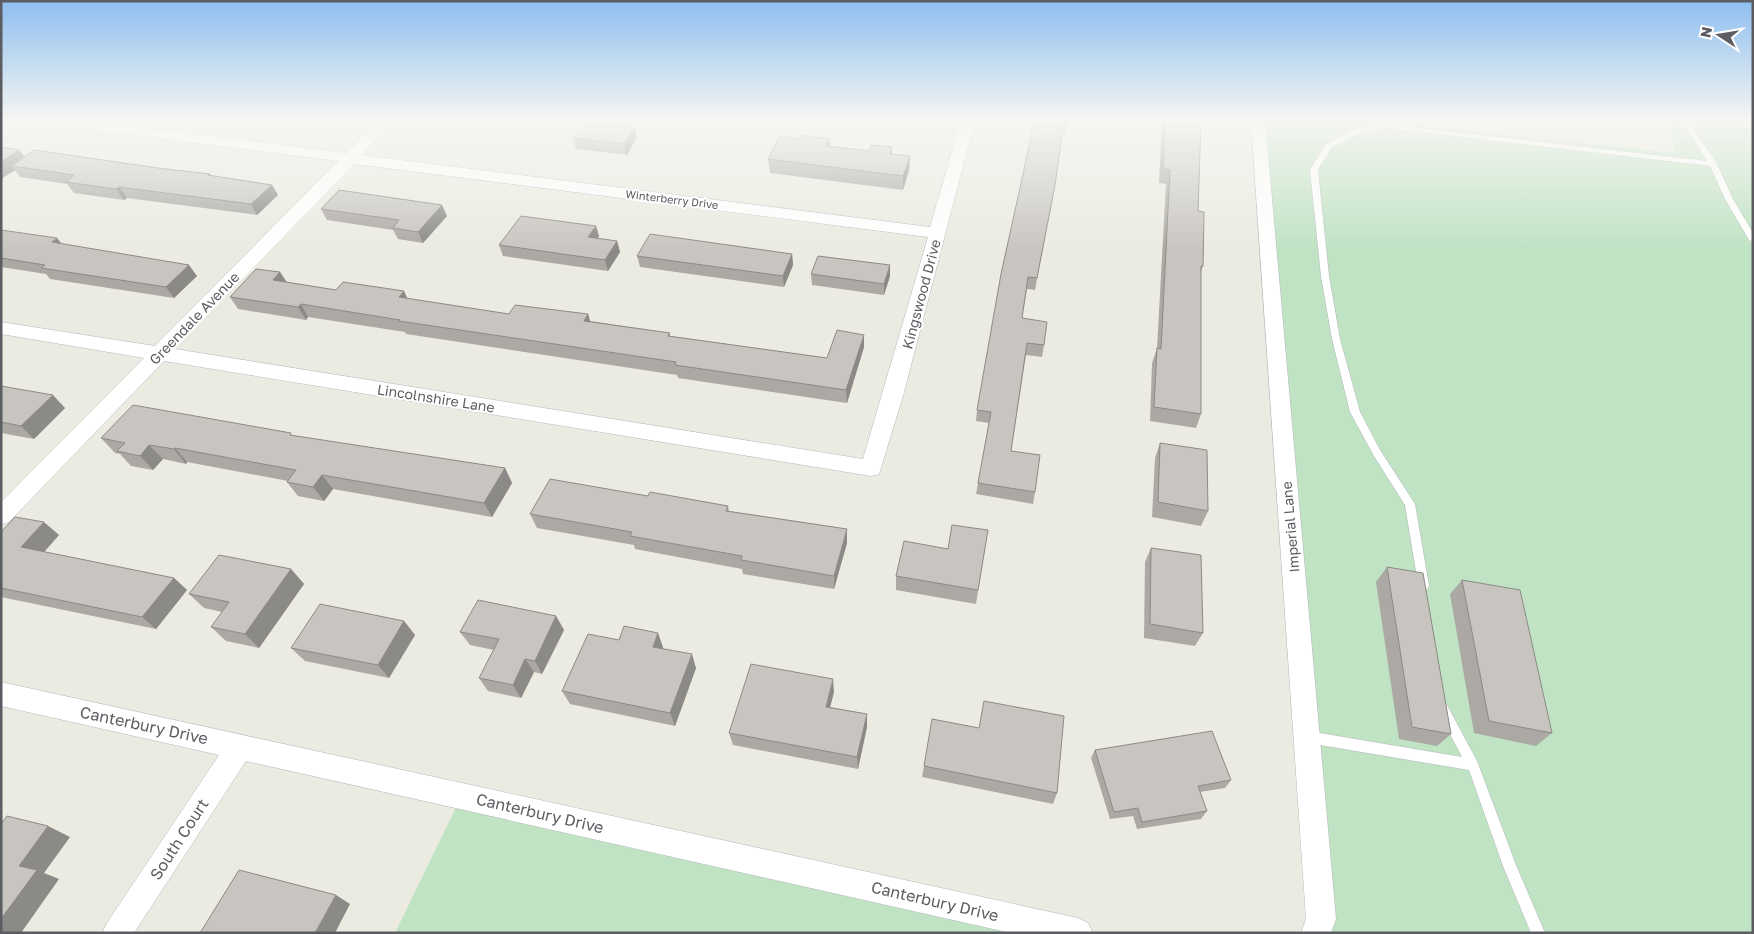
<svg xmlns="http://www.w3.org/2000/svg" width="1754" height="934" viewBox="0 0 1754 934" font-family="'Golos Text',sans-serif">
  <style>
    .green { fill: #c0e3c4 }
    .lines { fill: none; stroke-linecap: round; stroke-linejoin: round }
    .lane-casing { stroke: #b5b7bc; stroke-width: 1 }
    .street-casing { stroke: #b5b7bc; stroke-width: 1 }
    .lane { fill: #fff; fill-rule: evenodd }
    .street { fill: #fff; fill-rule: evenodd }
    .wall { fill: #aca9a5 }
    .shaded-wall { fill: #8c8a86 }
    .building { fill: #c8c5c0; stroke: #8c8a86 }
    .labels { text-anchor: middle; dominant-baseline: central; stroke-width: 4; stroke-linejoin: round; paint-order: stroke }
    .far-street-label { font-size: 11px; fill: #5b5d62; stroke: #fff }
    .street-label { font-size: 14px; fill: #5b5d62; stroke: #fff }
    .near-street-label { font-size: 16px; fill: #5b5d62; stroke: #fff }
  </style>
  <rect width="100%" height="100%" fill="#ecebe2"/>
  <path class="green" d="M 1258,120 L 1373,120 L 1675,153 L 1670,120 L 1753,120 L 1753,933 L 1316,933 L 1321,919 Z
    M 462,795 L 1078,933 L 395,933 Z"/>
  <g class="lines">
    <g class="lane-casing">
      <path id="lane" d="M 1681,120 L 1688,120 L 1717,164 L 1733,199 L 1753,233 L 1753,242 L 1749,240 L 1725,199 L 1710,166 L 1385,128 L 1357,134 L 1331,148 L 1318,170 L 1329,276 L 1340,339 L 1360,412 L 1380,450 L 1415,504 L 1429,586 L 1427,589 L 1423,591 L 1419,589 L 1405,505 L 1374,456 L 1350,412 L 1332,339 L 1321,276 L 1310,170 L 1325,145 L 1352,130 L 1385,124 L 1707,161 Z
        M 1443,703 L 1447,705 L 1477,761 L 1516,865 L 1545,933 L 1531,933 L 1503,866 L 1469,770 L 1308,743 L 1304,741 L 1302,737 L 1304,733 L 1308,731 L 1462,757 L 1437,709 L 1439,705 Z"/>
    </g>
    <g class="street-casing">
      <path id="street" d="M 42,120 L 81,120 L 346,153 L 379,120 L 394,120 L 362,155 L 930,227 L 961,120 L 975,120 L 903,396 L 879,474 L 871,476 L 164,361 L 9,522 L 1,525 L 1,502 L 144,358 L 1,334 L 1,322 L 155,346 L 338,161 L 49,124 L 44,123 ZM 354,164 L 928,237 L 863,459 L 175,349 Z
        M 1251,120 L 1265,120 L 1336,919 L 1331,933 L 1301,933 L 1306,919 Z
        M 1,682 L 1078,918 L 1088,923 L 1093,933 L 1011,933 L 246,761 L 134,933 L 102,933 L 107,923 L 219,755 L 1,706 Z"/>
    </g>
    <use href="#lane" class="lane"/>
    <use href="#street" class="street"/>
  </g>
  <path class="wall" d="M 1032,120 L 1068,120 L 1066,133 L 1063,133 L 1035,290 L 1027,289 L 1022,318 L 1044,345 L 1042,357 L 1026,355 L 1011,451 L 1035,492 L 1033,504 L 976,494 L 989,423 L 976,421 L 977,410 L 1025,165 L 1032,130 L 1030,130 Z
    M 1162,120 L 1201,120 L 1198,211 L 1203,266 L 1201,272 L 1201,414 L 1196,428 L 1150,421 L 1152,363 L 1157,348 L 1166,184 L 1159,183 Z
    M 637,137 L 627,155 L 576,149 L 573,138 Z
    M 798,139 L 829,139 L 830,146 L 869,151 L 892,147 L 892,154 L 910,156 L 909,170 L 903,190 L 770,173 L 768,159 Z
    M 1,147 L 24,157 L 210,174 L 211,176 L 272,185 L 278,195 L 257,215 L 127,198 L 124,200 L 74,193 L 67,184 L 20,177 L 15,170 L 1,179 Z
    M 321,209 L 447,216 L 423,243 L 398,239 L 393,230 L 327,220 Z
    M 596,226 L 599,236 L 598,238 L 617,241 L 620,252 L 608,271 L 503,256 L 499,245 Z
    M 1,230 L 62,244 L 197,276 L 174,298 L 50,279 L 46,274 L 1,267 Z
    M 792,254 L 793,265 L 784,287 L 640,267 L 637,256 Z
    M 280,272 L 287,282 L 336,290 L 408,299 L 509,314 L 588,314 L 590,321 L 670,333 L 670,336 L 827,358 L 864,347 L 847,403 L 678,378 L 677,375 L 406,334 L 405,332 L 308,317 L 306,320 L 238,309 L 230,297 Z
    M 811,274 L 890,276 L 884,295 L 812,285 Z
    M 1,386 L 65,408 L 34,439 L 1,433 Z
    M 293,436 L 505,468 L 512,483 L 492,517 L 333,489 L 324,501 L 298,496 L 287,482 L 288,481 L 187,462 L 186,464 L 163,459 L 153,470 L 131,466 L 120,454 L 115,453 L 101,438 Z
    M 1160,443 L 1208,511 L 1201,526 L 1152,517 L 1155,458 Z
    M 648,496 L 728,506 L 729,511 L 847,529 L 847,543 L 834,589 L 743,574 L 742,569 L 635,549 L 634,545 L 537,528 L 530,514 Z
    M 988,530 L 976,604 L 896,590 L 896,576 L 948,549 Z
    M 1,532 L 59,535 L 44,552 L 174,578 L 187,590 L 156,629 L 1,597 Z
    M 1151,548 L 1203,633 L 1195,646 L 1144,638 L 1145,562 Z
    M 1387,567 L 1451,734 L 1437,746 L 1399,739 L 1376,582 Z
    M 291,569 L 304,584 L 259,648 L 226,641 L 211,627 L 222,612 L 204,608 L 189,594 Z
    M 1462,580 L 1552,733 L 1536,746 L 1474,733 L 1450,594 Z
    M 556,616 L 564,630 L 542,674 L 534,672 L 521,698 L 488,691 L 479,678 L 494,650 L 470,645 L 460,632 Z
    M 404,621 L 415,635 L 389,678 L 305,661 L 291,648 Z
    M 619,640 L 663,647 L 663,648 L 696,668 L 675,726 L 570,704 L 562,691 Z
    M 834,692 L 830,707 L 867,714 L 867,727 L 858,769 L 733,745 L 729,733 Z
    M 984,701 L 1057,793 L 1053,804 L 922,777 L 924,766 L 979,728 Z
    M 1095,750 L 1231,780 L 1225,788 L 1200,792 L 1207,811 L 1201,819 L 1137,829 L 1133,816 L 1110,819 L 1091,758 Z"/>
  <path class="shaded-wall" d="M 635,127 L 637,137 L 627,155 L 624,144 Z
    M 829,139 L 830,152 L 826,146 Z
    M 19,150 L 27,160 L 12,166 L 15,170 L 1,179 L 1,162 Z
    M 910,156 L 909,170 L 903,190 L 903,176 Z
    M 272,185 L 278,195 L 257,215 L 251,204 Z
    M 119,187 L 127,198 L 124,200 L 116,189 Z
    M 442,205 L 447,216 L 423,243 L 418,232 Z
    M 596,226 L 599,236 L 591,248 L 588,237 Z
    M 57,238 L 66,249 L 52,242 Z
    M 617,241 L 620,252 L 608,271 L 605,260 Z
    M 792,254 L 793,265 L 784,287 L 783,276 Z
    M 189,265 L 197,276 L 174,298 L 166,287 Z
    M 890,265 L 890,276 L 884,295 L 884,284 Z
    M 280,272 L 288,285 L 273,280 Z
    M 404,291 L 410,304 L 399,297 Z
    M 301,304 L 308,317 L 306,320 L 298,307 Z
    M 588,314 L 592,327 L 584,321 Z
    M 864,335 L 864,347 L 847,403 L 846,390 Z
    M 53,395 L 65,408 L 34,439 L 21,426 Z
    M 149,445 L 163,459 L 153,470 L 140,456 Z
    M 175,448 L 187,462 L 186,464 L 174,449 Z
    M 505,468 L 512,483 L 492,517 L 484,503 Z
    M 322,475 L 333,489 L 324,501 L 313,487 Z
    M 44,522 L 59,535 L 37,560 L 21,547 Z
    M 847,529 L 847,543 L 834,589 L 834,576 Z
    M 291,569 L 304,584 L 259,648 L 245,634 Z
    M 174,578 L 187,590 L 156,629 L 142,617 Z
    M 556,616 L 564,630 L 542,674 L 535,661 Z
    M 404,621 L 415,635 L 389,678 L 378,665 Z
    M 658,633 L 663,647 L 658,660 L 653,647 Z
    M 692,654 L 696,668 L 675,726 L 670,713 Z
    M 525,659 L 534,672 L 521,698 L 513,685 Z
    M 833,679 L 834,692 L 827,719 L 826,707 Z
    M 867,714 L 867,727 L 858,769 L 857,757 Z
    M 48,826 L 70,837 L 44,873 L 59,879 L 21,933 L 1,933 L 1,919 L 19,866 Z
    M 336,895 L 350,904 L 335,933 L 315,933 Z"/>
  <path class="building" d="M 1034,120 L 1068,120 L 1068,121 L 1064,121 L 1055,185 L 1037,278 L 1028,277 L 1022,318 L 1047,322 L 1044,345 L 1027,343 L 1011,451 L 1040,455 L 1035,492 L 978,483 L 991,412 L 977,410 L 1001,274 L 1025,165 Z
    M 1165,120 L 1201,120 L 1198,211 L 1204,212 L 1203,266 L 1201,266 L 1201,414 L 1154,407 L 1157,348 L 1161,349 L 1170,170 L 1163,169 Z
    M 586,121 L 635,127 L 624,144 L 573,138 Z
    M 800,135 L 829,139 L 826,146 L 869,151 L 871,145 L 892,147 L 890,154 L 910,156 L 903,176 L 768,159 L 780,136 L 798,139 Z
    M 1,147 L 19,150 L 1,162 Z
    M 34,150 L 158,168 L 210,174 L 208,175 L 272,185 L 251,204 L 119,187 L 116,189 L 66,182 L 74,175 L 12,166 Z
    M 339,190 L 442,205 L 418,232 L 393,228 L 399,220 L 321,209 Z
    M 521,216 L 596,226 L 588,237 L 617,241 L 605,260 L 499,245 Z
    M 1,230 L 57,238 L 52,242 L 189,265 L 166,287 L 41,268 L 45,265 L 1,258 Z
    M 650,234 L 792,254 L 783,276 L 637,256 Z
    M 818,256 L 890,265 L 884,284 L 811,274 Z
    M 256,269 L 280,272 L 273,280 L 336,290 L 343,282 L 404,291 L 399,297 L 509,314 L 515,305 L 588,314 L 584,321 L 670,333 L 668,336 L 827,358 L 837,330 L 864,335 L 846,390 L 675,365 L 676,362 L 399,321 L 400,320 L 301,304 L 298,307 L 230,297 Z
    M 1,386 L 53,395 L 21,426 L 1,422 Z
    M 133,405 L 291,433 L 290,435 L 505,468 L 484,503 L 322,475 L 313,487 L 287,482 L 296,470 L 175,448 L 174,449 L 149,445 L 140,456 L 117,451 L 125,443 L 101,438 Z
    M 1160,443 L 1207,450 L 1208,511 L 1158,502 Z
    M 550,479 L 648,496 L 650,492 L 728,506 L 726,511 L 847,529 L 834,576 L 741,560 L 742,556 L 630,536 L 632,532 L 530,514 Z
    M 15,517 L 44,522 L 21,547 L 174,578 L 142,617 L 1,588 L 1,532 Z
    M 952,525 L 988,530 L 978,590 L 896,576 L 904,541 L 948,549 Z
    M 1151,548 L 1201,555 L 1203,633 L 1150,624 Z
    M 219,555 L 291,569 L 245,634 L 211,627 L 229,602 L 189,594 Z
    M 1387,567 L 1423,573 L 1451,734 L 1412,727 Z
    M 1462,580 L 1520,590 L 1552,733 L 1489,721 Z
    M 478,600 L 556,616 L 535,661 L 525,659 L 513,685 L 479,678 L 499,639 L 460,632 Z
    M 320,604 L 404,621 L 378,665 L 291,648 Z
    M 624,626 L 658,633 L 653,647 L 692,654 L 670,713 L 562,691 L 588,634 L 619,640 Z
    M 751,664 L 833,679 L 826,707 L 867,714 L 857,757 L 729,733 Z
    M 984,701 L 1064,716 L 1057,793 L 924,766 L 932,719 L 979,728 Z
    M 1212,731 L 1231,780 L 1198,786 L 1207,811 L 1142,822 L 1138,808 L 1114,812 L 1095,750 Z
    M 7,816 L 48,826 L 19,866 L 37,870 L 1,919 L 1,824 Z
    M 239,870 L 336,895 L 315,933 L 200,933 Z"/>
  <linearGradient id="sky" x2="0" y2="1"><stop stop-color="#8dbeef"/><stop offset="0.48" stop-color="#f6f6f2"/><stop offset="1" stop-color="#f6f6f2" stop-opacity="0"/></linearGradient>
  <rect width="1754" height="250" fill="url(#sky)"/>
  <g class="labels">
    <g class="far-street-label">
      <text transform="translate(672 199) rotate(7)">Winterberry Drive</text>
    </g>
    <g class="street-label">
      <text transform="translate(921 294) rotate(-75)">Kingswood Drive</text>
      <text transform="translate(194 318) rotate(-46)">Greendale Avenue</text>
      <text transform="translate(436 398) rotate(9)">Lincolnshire Lane</text>
      <text transform="translate(1290 527) rotate(-95)">Imperial Lane</text>
    </g>
    <g class="near-street-label">
      <text transform="translate(144 725) rotate(12)">Canterbury Drive</text>
      <text transform="translate(540 813) rotate(13)">Canterbury Drive</text>
      <text transform="translate(179 839) rotate(-57)">South Court</text>
      <text transform="translate(935 901) rotate(13)">Canterbury Drive</text>
    </g>
  </g>
  <rect width="1754" height="934" fill="none" stroke="#5b5d62" stroke-width="5"/>
  <g transform="translate(1719 35) rotate(282)" stroke="#ffffff" stroke-width="4" paint-order="stroke">
  <path d="M0-4L9 19L0 12L-9 19Z" fill="#5b5d62"/>
  <text y="-8" font-size="14" font-weight="bold" text-anchor="middle" fill="#5b5d62">N</text>
  </g>
</svg>
